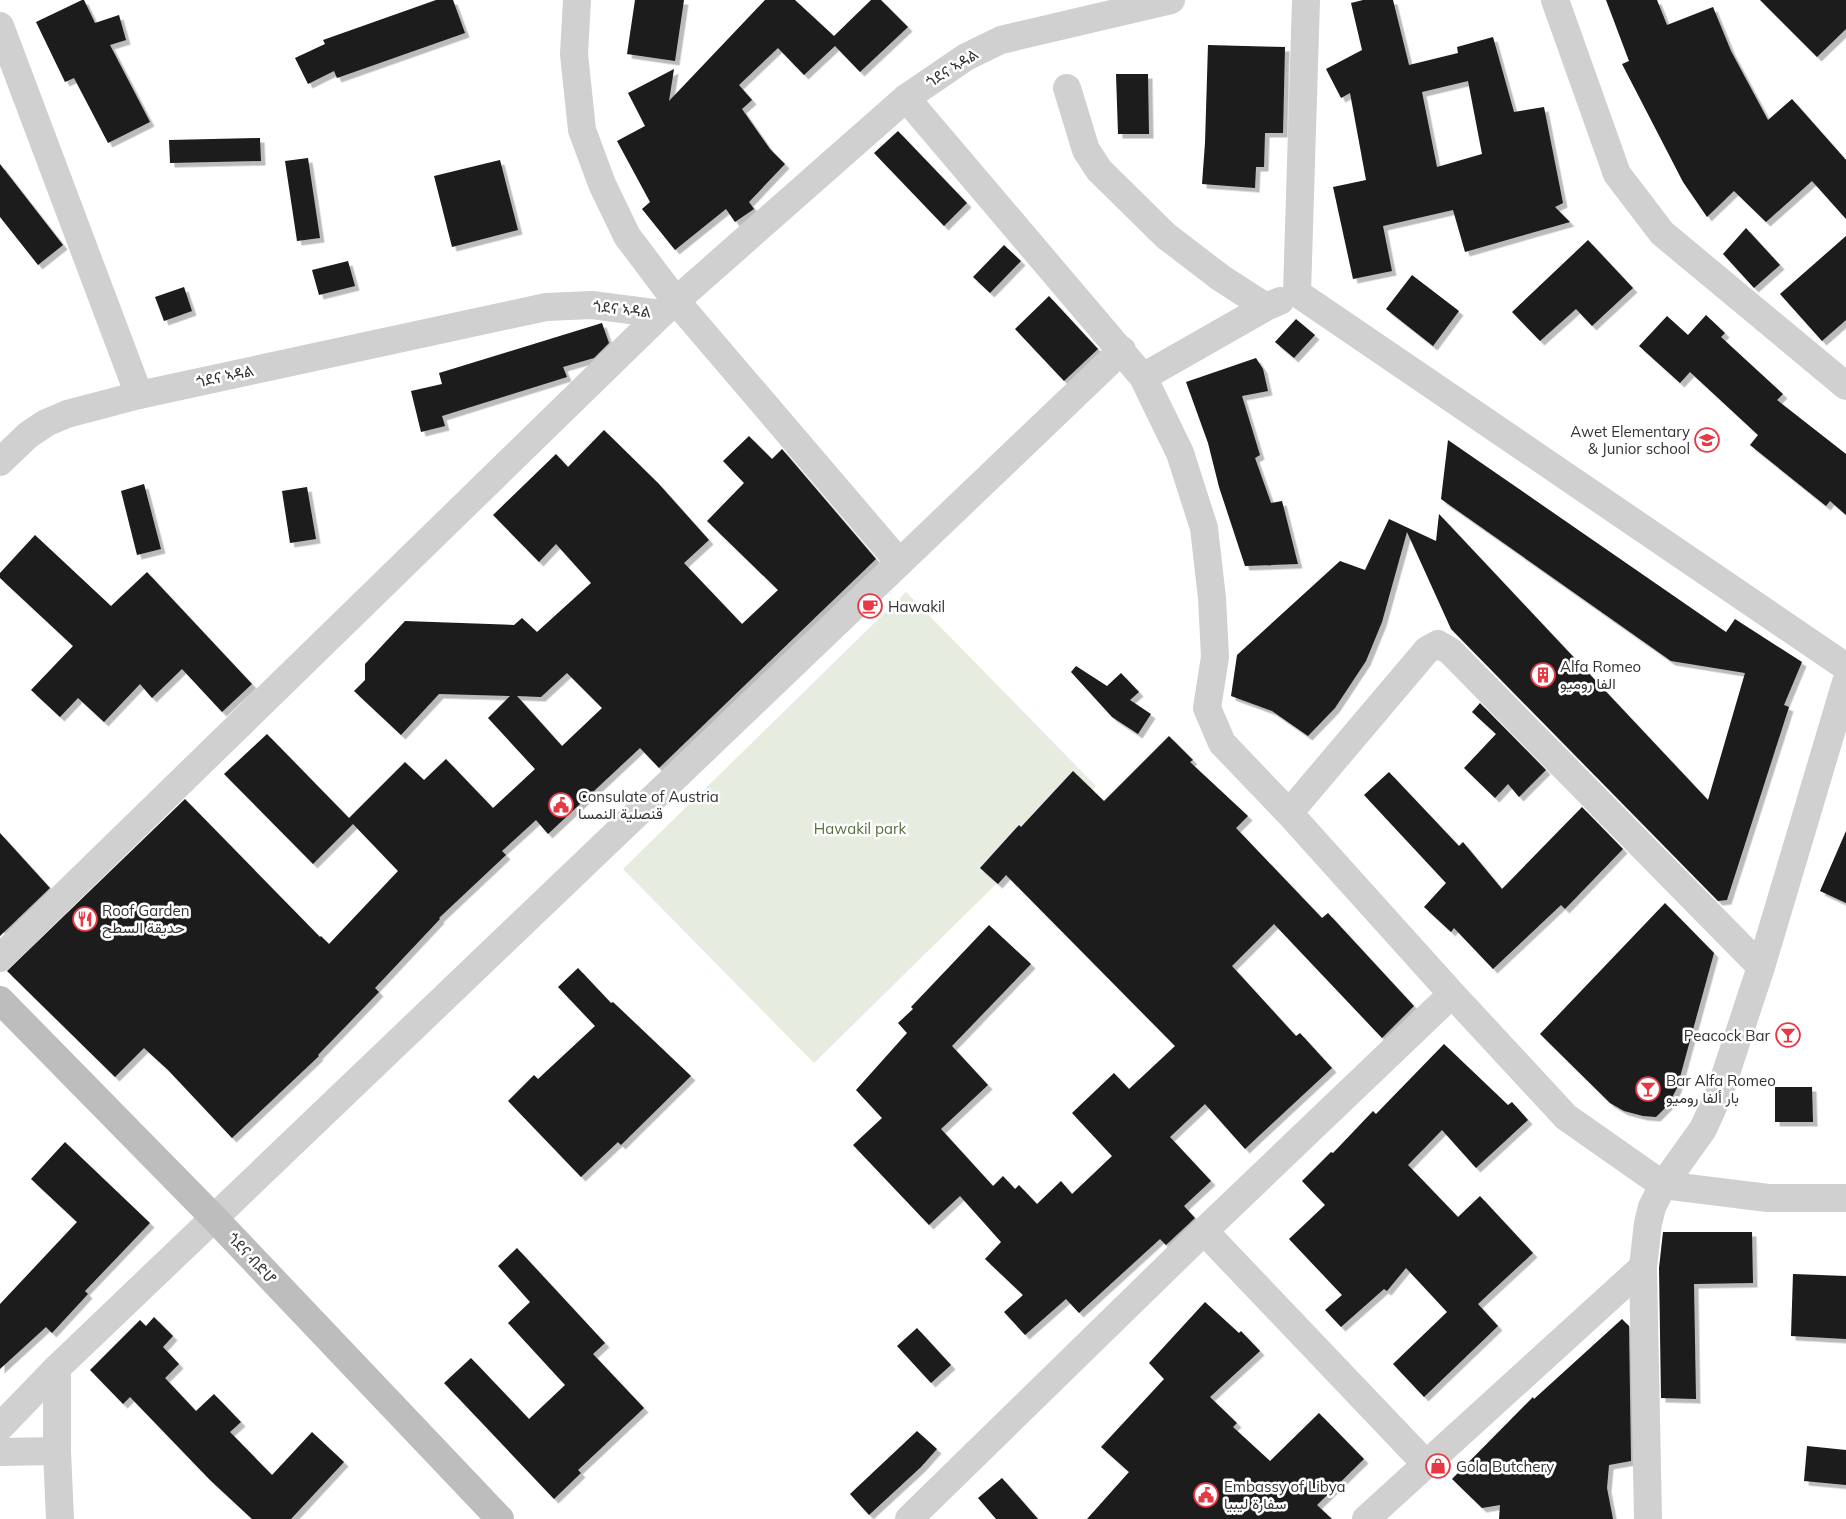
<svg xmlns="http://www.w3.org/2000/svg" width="1846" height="1519" viewBox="0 0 1846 1519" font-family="Mulish,Vazirmatn,'Noto Sans Ethiopic',sans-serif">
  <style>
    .green { fill: #e6ecdf }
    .building { fill: #1a1a1a; fill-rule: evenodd; filter: url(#shadow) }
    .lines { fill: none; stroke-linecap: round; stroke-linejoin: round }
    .minor { stroke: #d0d0d0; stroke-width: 28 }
    .tertiary { stroke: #d0d0d0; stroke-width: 28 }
    .secondary { stroke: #bdbdbd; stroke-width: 28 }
    .labels { text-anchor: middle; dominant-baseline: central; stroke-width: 5; stroke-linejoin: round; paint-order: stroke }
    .street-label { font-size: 15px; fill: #333; stroke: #fff }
    .poi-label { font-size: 15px; fill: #333; stroke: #fff; text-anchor: start }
    .park-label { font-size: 15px; fill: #56703f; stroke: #fff }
  </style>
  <defs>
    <filter id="shadow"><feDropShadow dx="4.5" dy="4.5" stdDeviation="0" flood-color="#0004"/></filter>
  </defs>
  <rect width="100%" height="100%" fill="#fff"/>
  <path class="green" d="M 906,592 L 1096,786 L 814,1063 L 623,869 Z"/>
  <path class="building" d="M 82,0 L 84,0 L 95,23 L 119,15 L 126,40 L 110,45 L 150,122 L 108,143 L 74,78 L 65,82 L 36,22 Z
    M 436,0 L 453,0 L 465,33 L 337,78 L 334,71 L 308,84 L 295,58 L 325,44 L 323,40 Z
    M 635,0 L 684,0 L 675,61 L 627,54 Z
    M 765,0 L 795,0 L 834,36 L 871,0 L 881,0 L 908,27 L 860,72 L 835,46 L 804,75 L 778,48 L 739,85 L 752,100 L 742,109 L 770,149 L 785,164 L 749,202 L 754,209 L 735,222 L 726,209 L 675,250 L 642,209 L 650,202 L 617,141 L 645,126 L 628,93 L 674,69 L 669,101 Z
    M 1363,0 L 1393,0 L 1409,65 L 1458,53 L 1457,47 L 1493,37 L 1514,112 L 1544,107 L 1563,203 L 1555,207 L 1570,222 L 1465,252 L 1453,210 L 1383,226 L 1392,271 L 1353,279 L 1333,187 L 1366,180 L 1350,93 L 1341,98 L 1326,69 L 1362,50 L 1351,3 ZM 1468,81 L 1482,154 L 1437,167 L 1422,92 Z
    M 1606,0 L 1657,0 L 1667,25 L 1713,7 L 1731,51 L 1768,120 L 1792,99 L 1846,160 L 1846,219 L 1812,181 L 1766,222 L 1734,191 L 1707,217 L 1683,182 L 1622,64 L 1629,61 Z
    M 1760,0 L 1846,0 L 1846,29 L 1817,57 Z
    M 1208,45 L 1285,47 L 1283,133 L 1265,133 L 1264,167 L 1256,167 L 1255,188 L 1202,184 L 1205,143 Z
    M 1116,74 L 1148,74 L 1149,134 L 1118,134 Z
    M 898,131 L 967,203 L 944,226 L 874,153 Z
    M 260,138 L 261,161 L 170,163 L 169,140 Z
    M 308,158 L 320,238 L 297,241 L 285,161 Z
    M 500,160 L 518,230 L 452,247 L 434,176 Z
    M 0,164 L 63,245 L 38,265 L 0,217 Z
    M 1746,228 L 1780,265 L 1754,288 L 1723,254 Z
    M 1846,236 L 1846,320 L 1822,341 L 1780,294 Z
    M 1588,240 L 1633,288 L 1592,326 L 1576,309 L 1540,341 L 1512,312 Z
    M 1004,245 L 1021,261 L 990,293 L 973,277 Z
    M 348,261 L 355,286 L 319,295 L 312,270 Z
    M 1412,275 L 1459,311 L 1433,346 L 1386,309 Z
    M 184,287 L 192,311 L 164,321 L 155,297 Z
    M 1049,296 L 1098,349 L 1064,381 L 1015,329 Z
    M 1706,315 L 1725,333 L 1721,337 L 1783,394 L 1777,400 L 1846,454 L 1846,515 L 1830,501 L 1826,506 L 1750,445 L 1758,435 L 1690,372 L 1680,383 L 1639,346 L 1667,316 L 1688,335 Z
    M 1296,319 L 1315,335 L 1294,358 L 1275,342 Z
    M 602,323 L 609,343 L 594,358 L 563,367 L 567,377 L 442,416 L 445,426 L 421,432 L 411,391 L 442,384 L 439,373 Z
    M 1256,358 L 1263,369 L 1268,391 L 1242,396 L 1260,455 L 1255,458 L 1271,503 L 1282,501 L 1298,564 L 1245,566 L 1219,487 L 1208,443 L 1186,382 Z
    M 604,430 L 658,483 L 709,540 L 684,563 L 742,624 L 778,590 L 707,521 L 744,483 L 723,461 L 749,436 L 772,459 L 782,449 L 876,559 L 659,768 L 640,748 L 548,834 L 536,820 L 502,851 L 506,855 L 439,918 L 440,919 L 375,988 L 379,992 L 318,1055 L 319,1056 L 232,1138 L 168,1070 L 144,1048 L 115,1077 L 7,971 L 185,799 L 320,937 L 321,936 L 329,944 L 398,871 L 353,824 L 313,864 L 224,774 L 267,734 L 349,818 L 405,762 L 424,780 L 446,759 L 493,808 L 535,769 L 488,718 L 510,696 L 439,694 L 401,735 L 354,691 L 365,680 L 365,664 L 405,621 L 514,625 L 522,618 L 537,632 L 591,583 L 556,544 L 539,562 L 493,515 L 556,454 L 568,467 ZM 567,673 L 602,708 L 562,746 L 517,696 L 541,697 Z
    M 1448,440 L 1726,632 L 1735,619 L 1802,662 L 1784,705 L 1789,707 L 1727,900 L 1718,901 L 1451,629 L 1407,532 L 1382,622 L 1366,661 L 1335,708 L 1308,736 L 1272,711 L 1231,696 L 1237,655 L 1340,561 L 1365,570 L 1389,519 L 1436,541 L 1439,514 L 1708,800 L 1745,673 L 1671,661 L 1441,499 Z
    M 144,484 L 161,549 L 137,555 L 121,491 Z
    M 307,487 L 316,539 L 290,543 L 282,491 Z
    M 35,535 L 111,606 L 147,572 L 252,684 L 222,712 L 182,669 L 152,698 L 140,684 L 104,722 L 78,698 L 60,717 L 31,690 L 73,646 L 0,578 L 0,573 Z
    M 1076,666 L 1107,686 L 1121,673 L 1139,692 L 1130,700 L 1151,714 L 1138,734 L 1112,717 L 1071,672 Z
    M 1480,703 L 1546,770 L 1519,797 L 1508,784 L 1495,798 L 1464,768 L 1496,734 L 1472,712 Z
    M 1169,736 L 1193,760 L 1190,762 L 1248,816 L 1236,828 L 1322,918 L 1328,913 L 1414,1006 L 1382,1038 L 1274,924 L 1232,966 L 1296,1036 L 1300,1033 L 1332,1068 L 1245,1149 L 1205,1104 L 1170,1137 L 1211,1181 L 1184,1206 L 1195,1218 L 1166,1245 L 1160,1239 L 1079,1313 L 1066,1299 L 1025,1335 L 1004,1312 L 1023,1295 L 985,1259 L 1001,1242 L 960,1196 L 929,1225 L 853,1145 L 882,1118 L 856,1090 L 907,1033 L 898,1023 L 913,1009 L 911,1007 L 989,925 L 1031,964 L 952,1046 L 988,1085 L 941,1129 L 993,1186 L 1003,1176 L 1015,1189 L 1019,1185 L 1037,1204 L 1061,1181 L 1072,1194 L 1112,1156 L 1072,1113 L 1114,1073 L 1129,1089 L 1175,1046 L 1006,875 L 998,884 L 980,868 L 1019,825 L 1021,827 L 1073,771 L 1104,801 Z
    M 1389,772 L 1459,846 L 1463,842 L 1502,889 L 1582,807 L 1623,849 L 1565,909 L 1561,905 L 1493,969 L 1454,928 L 1451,932 L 1424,907 L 1446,883 L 1364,795 Z
    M 1846,831 L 1846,903 L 1820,891 Z
    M 0,833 L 50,888 L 0,936 Z
    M 1665,903 L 1714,953 L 1677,1088 L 1668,1105 L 1656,1117 L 1643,1116 L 1624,1111 L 1610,1103 L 1540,1034 Z
    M 578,968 L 611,1003 L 613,1002 L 691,1076 L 621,1145 L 618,1142 L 581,1177 L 508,1101 L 534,1075 L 538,1079 L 595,1026 L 558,987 Z
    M 1444,1044 L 1508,1105 L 1512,1102 L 1528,1120 L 1476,1168 L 1442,1130 L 1408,1165 L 1458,1217 L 1480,1196 L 1533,1253 L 1478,1304 L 1498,1326 L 1424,1397 L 1393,1364 L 1447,1312 L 1406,1268 L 1387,1291 L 1384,1289 L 1341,1327 L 1325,1310 L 1342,1295 L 1289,1239 L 1325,1205 L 1302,1181 L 1331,1152 L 1333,1153 L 1373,1111 L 1376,1114 Z
    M 1775,1087 L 1812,1087 L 1813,1122 L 1775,1122 Z
    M 65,1142 L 150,1223 L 85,1291 L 88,1294 L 52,1333 L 46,1327 L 0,1369 L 0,1304 L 77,1222 L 31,1179 Z
    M 1663,1232 L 1752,1232 L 1753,1283 L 1694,1284 L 1696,1399 L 1661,1398 L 1659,1268 Z
    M 517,1248 L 605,1343 L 593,1354 L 644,1408 L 578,1470 L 581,1473 L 554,1499 L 444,1383 L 471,1358 L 529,1419 L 565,1385 L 508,1323 L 530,1302 L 498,1266 Z
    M 1793,1274 L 1846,1276 L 1846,1339 L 1791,1336 Z
    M 1205,1302 L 1239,1333 L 1241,1331 L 1260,1351 L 1210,1397 L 1237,1423 L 1233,1427 L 1270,1461 L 1319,1413 L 1364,1459 L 1317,1505 L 1332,1519 L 1087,1519 L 1129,1472 L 1101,1447 L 1164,1379 L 1149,1363 Z
    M 154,1317 L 173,1336 L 163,1347 L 179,1364 L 165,1378 L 196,1411 L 214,1394 L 241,1422 L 230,1432 L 272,1475 L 312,1432 L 344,1462 L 291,1519 L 252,1519 L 210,1480 L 130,1397 L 123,1404 L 90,1370 L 140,1320 L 146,1326 Z
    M 1622,1319 L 1629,1326 L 1631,1461 L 1609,1465 L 1607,1488 L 1613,1519 L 1499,1519 L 1500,1505 L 1482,1508 L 1452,1479 L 1533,1397 L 1534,1399 Z
    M 917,1328 L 951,1365 L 931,1383 L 897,1346 Z
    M 917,1431 L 937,1449 L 921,1467 L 869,1515 L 850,1494 Z
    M 1807,1446 L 1846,1450 L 1846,1485 L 1804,1481 Z
    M 1002,1478 L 1038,1519 L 996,1519 L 978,1498 Z"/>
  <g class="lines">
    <path class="minor" d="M 577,0 L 574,54 L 582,130 L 602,184 L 627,236 L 676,301 L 899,562
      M 1306,0 L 1297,293 L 1846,667
      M 1555,0 L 1617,174 L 1662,233 L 1846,386
      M 0,26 L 139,395
      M 1067,88 L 1086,150 L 1099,170 L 1166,236 L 1221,278 L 1266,307
      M 906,98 L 1143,377 L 1180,453 L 1204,528 L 1212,598 L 1215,657 L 1207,708 L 1222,743 L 1289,813 L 1452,994 L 1566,1117 L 1663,1185 L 1768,1198 L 1846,1198
      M 1143,377 L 1266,307 L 1280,301
      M 1289,813 L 1427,650 L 1438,644 L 1450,651 L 1761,967
      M 0,958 L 661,314
      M 1204,1231 L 1426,1464
      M 57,1368 L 57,1451 L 60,1519
      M 0,1427 L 57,1368 L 1122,350
      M 0,1452 L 57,1451
      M 909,1519 L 1204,1231 L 1452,994
      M 1366,1519 L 1643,1267"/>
    <path class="tertiary" d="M 0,462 L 28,435 L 46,423 L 67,414 L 139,395 L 546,307 L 592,305 L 661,314 L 906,98 L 966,57 L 1001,40 L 1171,0
      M 1648,1519 L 1643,1267 L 1648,1223 L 1652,1207 L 1663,1185 L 1703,1129 L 1719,1094 L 1761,967 L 1846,682"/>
    <path class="secondary" d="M 0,1000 L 215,1219 L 500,1519"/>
  </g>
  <defs>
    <g id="school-ring" transform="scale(1.25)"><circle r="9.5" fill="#fff" stroke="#e63946" stroke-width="1.5"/><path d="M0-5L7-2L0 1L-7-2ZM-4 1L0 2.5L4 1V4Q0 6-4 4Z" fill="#e63946"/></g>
    <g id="cafe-ring" transform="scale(1.25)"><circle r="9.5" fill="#fff" stroke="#e63946" stroke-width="1.5"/><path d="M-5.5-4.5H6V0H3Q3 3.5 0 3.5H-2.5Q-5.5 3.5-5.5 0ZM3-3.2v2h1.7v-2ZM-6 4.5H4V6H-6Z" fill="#e63946"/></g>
    <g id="building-ring" transform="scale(1.25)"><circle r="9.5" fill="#fff" stroke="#e63946" stroke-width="1.5"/><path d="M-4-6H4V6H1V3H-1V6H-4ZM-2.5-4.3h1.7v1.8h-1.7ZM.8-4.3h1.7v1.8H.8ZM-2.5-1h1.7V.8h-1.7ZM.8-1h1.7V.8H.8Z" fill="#e63946"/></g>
    <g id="civic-ring" transform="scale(1.25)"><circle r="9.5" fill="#fff" stroke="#e63946" stroke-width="1.5"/><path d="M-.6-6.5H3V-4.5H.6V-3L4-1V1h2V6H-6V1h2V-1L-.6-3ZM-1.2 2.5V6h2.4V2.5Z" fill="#e63946"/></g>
    <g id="restaurant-ring" transform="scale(1.25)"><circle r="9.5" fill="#fff" stroke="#e63946" stroke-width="1.5"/><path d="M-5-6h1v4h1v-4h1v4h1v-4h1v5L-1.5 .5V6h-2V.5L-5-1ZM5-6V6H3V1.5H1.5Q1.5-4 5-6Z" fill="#e63946"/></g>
    <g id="bar-ring" transform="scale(1.25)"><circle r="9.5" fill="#fff" stroke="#e63946" stroke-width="1.5"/><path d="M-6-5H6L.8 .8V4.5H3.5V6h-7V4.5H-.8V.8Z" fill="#e63946"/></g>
    <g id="shop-ring" transform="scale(1.25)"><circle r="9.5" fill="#fff" stroke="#e63946" stroke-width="1.5"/><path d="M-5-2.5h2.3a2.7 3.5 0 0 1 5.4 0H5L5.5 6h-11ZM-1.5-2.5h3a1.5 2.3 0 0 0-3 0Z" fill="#e63946"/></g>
  </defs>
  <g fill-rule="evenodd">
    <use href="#school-ring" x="1707" y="440"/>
    <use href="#cafe-ring" x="870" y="606"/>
    <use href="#building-ring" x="1543" y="675"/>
    <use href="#civic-ring" x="561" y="805"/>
    <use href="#restaurant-ring" x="85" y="919"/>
    <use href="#bar-ring" x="1788" y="1035"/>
    <use href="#bar-ring" x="1648" y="1089"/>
    <use href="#shop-ring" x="1438" y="1466"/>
    <use href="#civic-ring" x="1206" y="1495"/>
  </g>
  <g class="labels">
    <g class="street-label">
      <text transform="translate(952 68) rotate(-32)">ጎደና ኣዳል</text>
      <text transform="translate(622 309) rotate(6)">ጎደና ኣዳል</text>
      <text transform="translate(225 376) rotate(-12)">ጎደና ኣዳል</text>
      <text transform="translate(252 1258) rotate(47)">ጎደና ብድሆ</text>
    </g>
    <g class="poi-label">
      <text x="1690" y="431" text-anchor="end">Awet Elementary<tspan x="1690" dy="17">&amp; Junior school</tspan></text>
      <text x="888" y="606">Hawakil</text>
      <text x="1560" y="666">Alfa Romeo<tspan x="1560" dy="17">الفا روميو</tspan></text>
      <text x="578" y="796">Consulate of Austria<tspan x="578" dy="17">قنصلية النمسا</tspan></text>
      <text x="102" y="910">Roof Garden<tspan x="102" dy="17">حديقة السطح</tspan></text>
      <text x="1770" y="1035" text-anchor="end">Peacock Bar</text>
      <text x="1666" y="1080">Bar Alfa Romeo<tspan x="1666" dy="17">بار ألفا روميو</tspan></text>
      <text x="1456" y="1466">Gola Butchery</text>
      <text x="1224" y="1486">Embassy of Libya<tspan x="1224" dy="17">سفارة ليبيا</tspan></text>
    </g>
    <g class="park-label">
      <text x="860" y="828">Hawakil park</text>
    </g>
  </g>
</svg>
